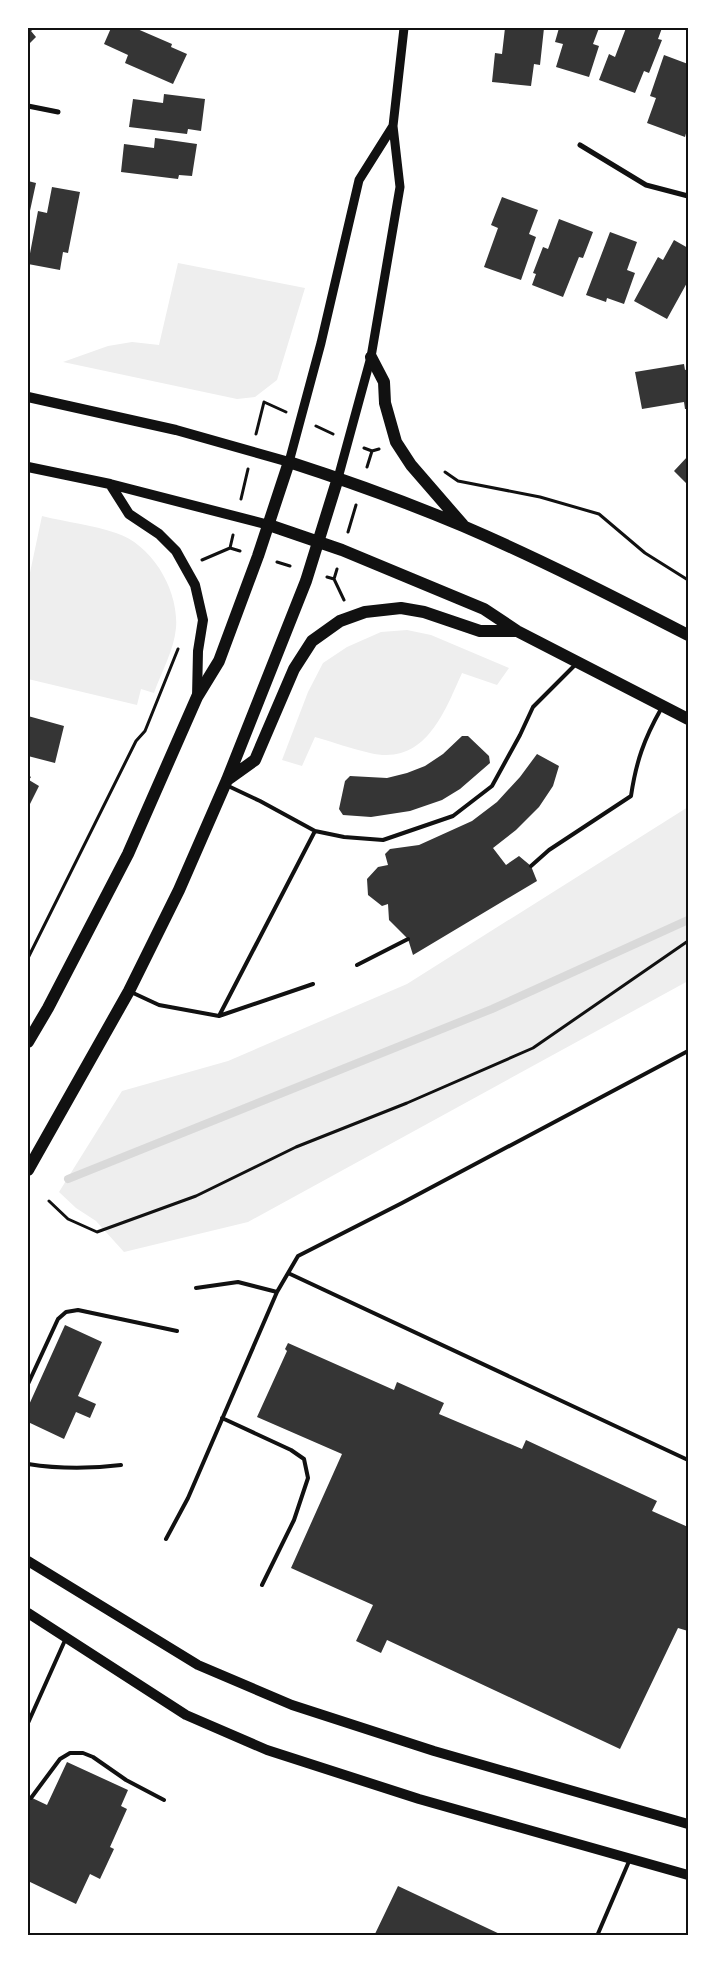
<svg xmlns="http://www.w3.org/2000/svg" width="716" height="1963" viewBox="0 0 716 1963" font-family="Raleway,sans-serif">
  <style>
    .green { fill: #eee }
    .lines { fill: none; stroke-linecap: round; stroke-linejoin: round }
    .stream { stroke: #d9d9d9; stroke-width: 8 }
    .building { fill: #353535 }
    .path { stroke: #111; stroke-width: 3 }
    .service { stroke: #111; stroke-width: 4 }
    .minor { stroke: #111; stroke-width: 5 }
    .tertiary { stroke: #111; stroke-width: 9 }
    .secondary { stroke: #111; stroke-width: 10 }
    .primary { stroke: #111; stroke-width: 12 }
    .neatline { fill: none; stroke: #111; stroke-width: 2 }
  </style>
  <rect width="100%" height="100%" fill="#fff"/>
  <path class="green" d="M 178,263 L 305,288 L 277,380 L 255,397 L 237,399 L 63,362 L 108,346 L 132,342 L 159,345 Z
    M 42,516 C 66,522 93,525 116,533 C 153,545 179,591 176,628 C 174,650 161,673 154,693 L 141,689 L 137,705 L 28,679 L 28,582 Z
    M 407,630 L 431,635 L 509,668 L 497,685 L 462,673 C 444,713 425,766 370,753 C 352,749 333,742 315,737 L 302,766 L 282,760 L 308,692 L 323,663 L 347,647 L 381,632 Z
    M 688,807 L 688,981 L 248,1222 L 124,1252 L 96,1221 L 76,1208 L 59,1192 L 122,1091 L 228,1061 L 407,984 Z"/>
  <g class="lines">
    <path class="stream" d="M 68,1179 L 492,1009 L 688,920"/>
  </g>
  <path class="building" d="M 28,28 L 35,28 L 31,31 L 36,37 L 28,45 Z
    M 111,28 L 135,28 L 172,44 L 171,47 L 187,54 L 173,84 L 125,63 L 128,55 L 104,44 Z
    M 505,28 L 544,28 L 540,65 L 534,64 L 531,86 L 492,82 L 495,53 L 502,54 Z
    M 559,28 L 599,28 L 593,44 L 599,46 L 589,77 L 556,67 L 563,44 L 555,42 Z
    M 626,28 L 662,28 L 658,39 L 662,40 L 649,73 L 644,71 L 635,93 L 599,80 L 609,54 L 615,57 Z
    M 664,55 L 688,64 L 688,99 L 686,107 L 688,108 L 688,126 L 685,137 L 647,123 L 656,98 L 650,96 Z
    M 164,94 L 205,99 L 201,131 L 188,129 L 187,134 L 129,127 L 133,99 L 163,103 Z
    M 155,138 L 197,144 L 192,176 L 179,175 L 178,179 L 121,172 L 124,144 L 154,148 Z
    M 28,181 L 36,183 L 28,220 Z
    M 52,187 L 80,192 L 68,253 L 63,252 L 60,270 L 28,264 L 38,211 L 47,213 Z
    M 502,197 L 538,210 L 529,234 L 536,237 L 521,280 L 484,267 L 498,228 L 491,225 Z
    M 559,219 L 593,232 L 583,258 L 579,257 L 563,297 L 532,285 L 536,274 L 533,273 L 543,247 L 548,249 Z
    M 610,232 L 637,242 L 627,270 L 635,273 L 624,304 L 607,298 L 606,302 L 586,295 Z
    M 674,240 L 688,248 L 688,281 L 667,319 L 634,301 L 658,257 L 663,260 Z
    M 684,364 L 685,370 L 688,369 L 688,409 L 685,409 L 684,402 L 642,409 L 635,372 Z
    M 688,456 L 688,485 L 674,471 Z
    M 28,716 L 64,726 L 55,763 L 28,756 Z
    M 462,736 L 468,736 L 489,756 L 490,763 L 460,789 L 442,800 L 410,811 L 371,817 L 343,815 L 339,809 L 345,781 L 350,776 L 387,778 L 407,773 L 425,766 L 443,754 Z
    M 537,754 L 559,766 L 553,786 L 539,807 L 516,830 L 493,848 L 506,865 L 519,856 L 531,866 L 537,881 L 413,955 L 408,939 L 389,920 L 388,904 L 382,906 L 368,895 L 367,879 L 378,867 L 388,865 L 385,854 L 390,849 L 419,845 L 472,821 L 497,802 L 520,777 Z
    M 28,775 L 31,777 L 29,780 L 39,786 L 28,808 Z
    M 65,1325 L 102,1342 L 78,1396 L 96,1404 L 90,1418 L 76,1412 L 64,1439 L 28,1422 L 28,1407 Z
    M 288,1343 L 394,1390 L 397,1382 L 444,1403 L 439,1414 L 522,1449 L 526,1440 L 657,1501 L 652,1511 L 688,1527 L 688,1631 L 678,1628 L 620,1749 L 387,1640 L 381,1653 L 356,1641 L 373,1605 L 291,1568 L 342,1454 L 257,1417 L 287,1351 L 285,1349 Z
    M 67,1762 L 128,1790 L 121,1806 L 127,1809 L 110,1847 L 114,1849 L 100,1879 L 90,1874 L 76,1904 L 28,1881 L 28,1796 L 47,1805 Z
    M 398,1886 L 504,1936 L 374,1936 Z"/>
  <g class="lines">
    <path class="path" d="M 316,426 L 333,434
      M 256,434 L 264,402 L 286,412
      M 364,448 L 372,451 L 379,449
      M 367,467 L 372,451
      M 445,472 L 458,481 L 540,497 L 599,514 L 645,553 L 688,580
      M 241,499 L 248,469
      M 348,532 L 356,505
      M 230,548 L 233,535
      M 202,560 L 230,548 L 240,551
      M 277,562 L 290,566
      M 337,569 L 334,579 L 344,600
      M 327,577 L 334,579
      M 28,958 L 136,741 L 145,731 L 178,649
      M 688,979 L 688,1013
      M 49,1201 L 68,1219 L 97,1232 L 196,1196 L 296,1147 L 407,1103 L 533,1048 L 688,941"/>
    <path class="service" d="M 226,785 L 260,801 L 315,831 L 344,837 L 383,840 L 453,816 L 492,786 L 520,735 L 533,707 L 576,664
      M 531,866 L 549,850 L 631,796 C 636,762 644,739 661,709
      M 357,965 L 408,939
      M 131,992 L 159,1005 L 219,1016 L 313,984
      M 219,1016 L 315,831
      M 288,1273 L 688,1460
      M 277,1292 L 298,1256 L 402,1203 L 688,1051
      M 28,1384 L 58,1319 L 66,1312 L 78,1310 L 177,1331
      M 222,1418 L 291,1450 L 304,1459 L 308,1478 L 294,1520 L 262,1585
      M 28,1464 C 59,1469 89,1469 121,1465
      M 166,1539 L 188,1498 L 277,1292 L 238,1282 L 196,1288
      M 28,1723 L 66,1638
      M 31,1798 L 60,1759 L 70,1753 L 83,1753 L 93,1757 L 126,1780 L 164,1800
      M 28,1935 L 28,1936
      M 597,1936 L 630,1859"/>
    <path class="minor" d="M 28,106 L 58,112
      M 580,145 L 646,185 L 688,196"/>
    <path class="tertiary" d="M 289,462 L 321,343 L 359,180 L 393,126
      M 338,478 L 371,357 L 400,187 L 393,126 L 404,28"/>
    <path class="secondary" d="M 28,397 L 176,430 L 289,462
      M 28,467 L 110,484 L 269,525
      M 110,484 L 129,514 L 159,534 L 176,551 L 195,585 L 203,620 L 198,651 L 197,697
      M 28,1561 L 198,1665 L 292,1705 L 434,1751 L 688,1824
      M 28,1613 L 186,1715 L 267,1750 L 419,1799 L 688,1875"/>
    <path class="primary" d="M 371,357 L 384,382 L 385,403 L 396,442 L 411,465 L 463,525
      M 269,525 L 342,550 L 484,609 L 517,631 L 688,719
      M 227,780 L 255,760 L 294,669 L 312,641 L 340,621 L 365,612 L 401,608 L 424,612 L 480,631 L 517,631
      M 28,1042 L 48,1008 L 128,854 L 197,697 L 219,661 L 258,556 L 289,462 C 348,481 406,502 463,526 C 540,559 614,597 688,635
      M 28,1170 L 129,991 L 179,890 L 227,780 L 306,581 L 338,478"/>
  </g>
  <rect width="716" height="1963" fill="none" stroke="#ffffff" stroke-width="58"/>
  <rect x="29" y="29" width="658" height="1905" class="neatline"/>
</svg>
